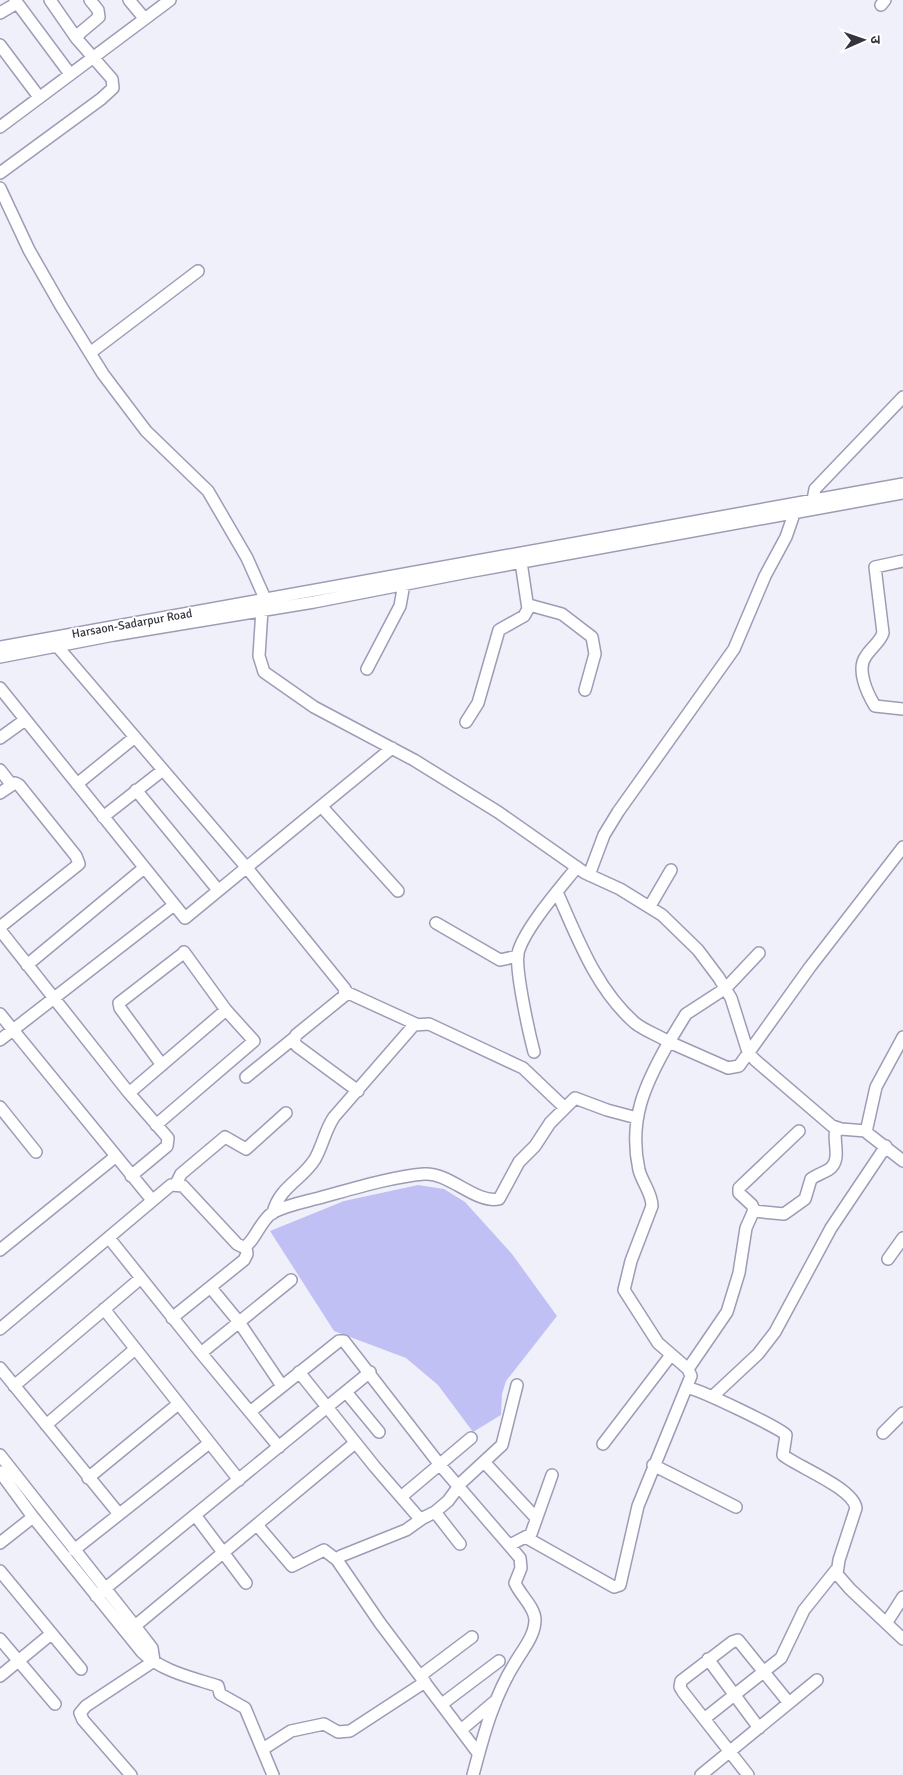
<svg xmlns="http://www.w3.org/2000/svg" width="903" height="1775" viewBox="0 0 903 1775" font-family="Signika,'Noto Sans Devanagari',sans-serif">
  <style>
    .water { fill: #c1c0f5 }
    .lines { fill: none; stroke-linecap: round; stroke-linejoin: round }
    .minor-casing { stroke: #9c9cb6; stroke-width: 14 }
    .minor { stroke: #fff; stroke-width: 11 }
    .labels { text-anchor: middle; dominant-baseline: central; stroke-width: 4; stroke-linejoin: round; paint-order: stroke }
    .street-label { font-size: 12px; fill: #34333e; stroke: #fefefe }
  </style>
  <rect width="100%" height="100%" fill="#f0f0fb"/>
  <path class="water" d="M 418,1185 L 444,1189 L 465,1202 L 512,1254 L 557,1316 L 506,1381 L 502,1394 L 501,1415 L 473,1432 L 438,1385 L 406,1358 L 334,1331 L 270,1231 L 344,1201 Z"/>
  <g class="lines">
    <g class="minor-casing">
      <path id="minor" d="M 15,0 L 70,74
        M 50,0 L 77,39
        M 129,0 L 144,18
        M 881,5 L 885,0
        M 0,13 L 17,3
        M 0,45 L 39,97
        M 0,127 L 170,0
        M 0,173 L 101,99 L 113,88 L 112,79 L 77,39 L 80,33 L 99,17 L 98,10 L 90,0
        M 0,188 L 29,250 L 61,306 L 103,374 L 146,431 L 208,491 L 247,558 L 263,594 L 259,656 L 264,672 L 314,707 L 414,760 L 498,812 L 585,873 L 620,889 L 662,915 L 698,950 L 719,978 L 731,998 L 748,1052 L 755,1060 L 832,1126 L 841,1129 L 866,1131
        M 90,353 L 198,271
        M 813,500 L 815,489 L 903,397
        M 903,561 L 875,567 L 883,633 C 880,642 871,648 866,656 C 856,669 867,693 875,706 L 903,709
        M 529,605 L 562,614 L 592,637 L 595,654 L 585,690
        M 57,646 L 247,868 L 345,989 L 344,996 L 296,1035 L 294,1042 L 297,1046 L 358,1091
        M 0,647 L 903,484
        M 0,657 L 114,635 L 314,602 L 468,572 L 903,493
        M 367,669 L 400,606 L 404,584
        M 0,688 L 185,918 L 392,748
        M 466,722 L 478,703 L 499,630 L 524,616 L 528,609 L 521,562
        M 0,738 L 25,720
        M 0,770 L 11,784
        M 77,784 L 135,737
        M 136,790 L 218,890
        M 0,793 L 15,783 L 19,785 L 76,856 L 79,864 L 0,927
        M 322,807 L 398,891
        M 103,817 L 163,770
        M 589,875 L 604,835 L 618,812 L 734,649 L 765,576 L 786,537 L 794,514
        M 650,906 L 671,870
        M 436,923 L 500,960 L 518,956
        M 0,930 L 129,1093 L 168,1138 L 167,1146 L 131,1176
        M 759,953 L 726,988 L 686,1014 L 669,1042 L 728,1068 L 739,1066 L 810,967 L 903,847
        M 27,965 L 144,868
        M 346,992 L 416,1024
        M 0,1014 L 152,1200
        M 903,1037 L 876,1087 L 866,1132 L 903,1161
        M 0,1040 L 174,905
        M 534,1052 C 529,1033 515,970 518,953 C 524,929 561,887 577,867
        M 162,1065 L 120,1008 L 119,1003 L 181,955
        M 246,1077 L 294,1038
        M 129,1093 L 226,1010
        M 0,1107 L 36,1152
        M 156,1125 L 254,1041 L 226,1010 L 184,952
        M 176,1184 L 181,1174 L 225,1137 L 246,1149 L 286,1113
        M 753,1211 L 784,1214 L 805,1199 L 811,1179 C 816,1175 823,1173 828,1170 C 843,1161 832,1141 836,1128
        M 273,1213 C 279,1187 302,1180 315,1159 C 323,1145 325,1130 334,1117 L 414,1025 L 429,1024 L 523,1068 L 565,1108
        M 109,1238 L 201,1353 L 279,1447
        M 0,1250 L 115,1157
        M 888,1259 L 903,1238
        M 211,1288 L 239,1322 L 282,1386
        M 104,1309 L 239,1480
        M 172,1318 L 244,1260 L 247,1254 L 246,1247
        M 0,1329 L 171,1185 L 183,1186 L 237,1244 L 243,1247 C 253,1245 260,1221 272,1213 C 286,1205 304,1202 319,1198 C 352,1189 390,1177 424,1174 C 449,1172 476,1204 499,1199 L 519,1162 L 535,1146 L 550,1123 L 575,1098 L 607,1110 L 637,1118
        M 201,1353 L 291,1280
        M 0,1368 L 119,1514
        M 688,1369 L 727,1312 L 739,1273 L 746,1228 L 754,1210 L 752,1205 L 739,1193 L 739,1188 L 799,1131
        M 299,1372 L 375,1467 L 420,1519
        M 14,1386 L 141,1278
        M 688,1388 C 699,1389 782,1429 786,1435 L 783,1455 C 798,1467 853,1488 856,1508 L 839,1560 L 837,1574 L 850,1589 L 903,1639
        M 346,1392 L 379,1432
        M 713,1396 L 758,1354 L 775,1332 L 831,1228 L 886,1146
        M 250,1412 L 339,1341 L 344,1341 L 440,1465 L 520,1558 L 521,1568 L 515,1583 C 520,1595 535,1607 535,1620 C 535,1634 525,1647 518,1658 C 494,1695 484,1733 473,1775
        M 46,1425 L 134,1350
        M 883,1433 L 903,1413
        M 603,1444 L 671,1355
        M 0,1455 L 135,1626 L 152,1648 L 154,1661
        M 485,1463 L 536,1518
        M 653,1465 L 736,1507
        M 0,1472 L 33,1517 L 142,1652 C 161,1671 193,1678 218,1686 L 220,1694 L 245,1708 L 273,1775
        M 88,1478 L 177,1405
        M 401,1497 L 471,1438
        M 435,1512 L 460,1544
        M 195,1515 L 246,1583
        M 257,1525 L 292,1566 L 324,1550 L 337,1560
        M 527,1538 L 614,1587 L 620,1585 L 638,1506 L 691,1376 L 688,1369 L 658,1343 L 624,1290 L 631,1261 L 652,1206 C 652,1193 642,1182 639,1170 C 628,1120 645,1084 669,1042 C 658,1035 645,1031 635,1023 C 596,989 578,939 557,892
        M 0,1543 L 33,1517
        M 510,1545 L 531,1534 L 552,1475
        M 74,1550 L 208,1444
        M 0,1571 L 81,1669
        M 96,1596 L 370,1372
        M 887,1622 L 903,1597
        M 135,1626 L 355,1443
        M 0,1639 L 55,1704
        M 708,1659 L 759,1728
        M 0,1676 L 51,1634
        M 420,1676 L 472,1637
        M 442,1704 L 499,1661
        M 704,1719 L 781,1658 L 804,1610 L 836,1570
        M 461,1730 L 494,1702
        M 263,1749 L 291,1731 L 324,1724 L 338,1732 L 350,1731 L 425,1682
        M 478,1753 L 380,1623 L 337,1560 L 341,1556 L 406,1530 L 423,1518 L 435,1512 L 448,1501 L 462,1482 L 502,1445 L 517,1385
        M 131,1775 L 83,1720 L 80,1713 L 86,1706 L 154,1661
        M 701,1775 L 817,1680
        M 748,1775 L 683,1692 L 680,1687 L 681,1681 L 732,1642 L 738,1640 L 789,1703"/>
    </g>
    <use href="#minor" class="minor"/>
  </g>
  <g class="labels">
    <g class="street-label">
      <text transform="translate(132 624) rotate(-10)">Harsaon-Sadarpur Road</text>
    </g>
  </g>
  <g transform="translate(863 40) rotate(88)" stroke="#fefefe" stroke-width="4" paint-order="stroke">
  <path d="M0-4L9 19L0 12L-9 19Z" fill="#34333e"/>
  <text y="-8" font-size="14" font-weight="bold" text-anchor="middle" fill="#34333e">उ</text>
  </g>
</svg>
